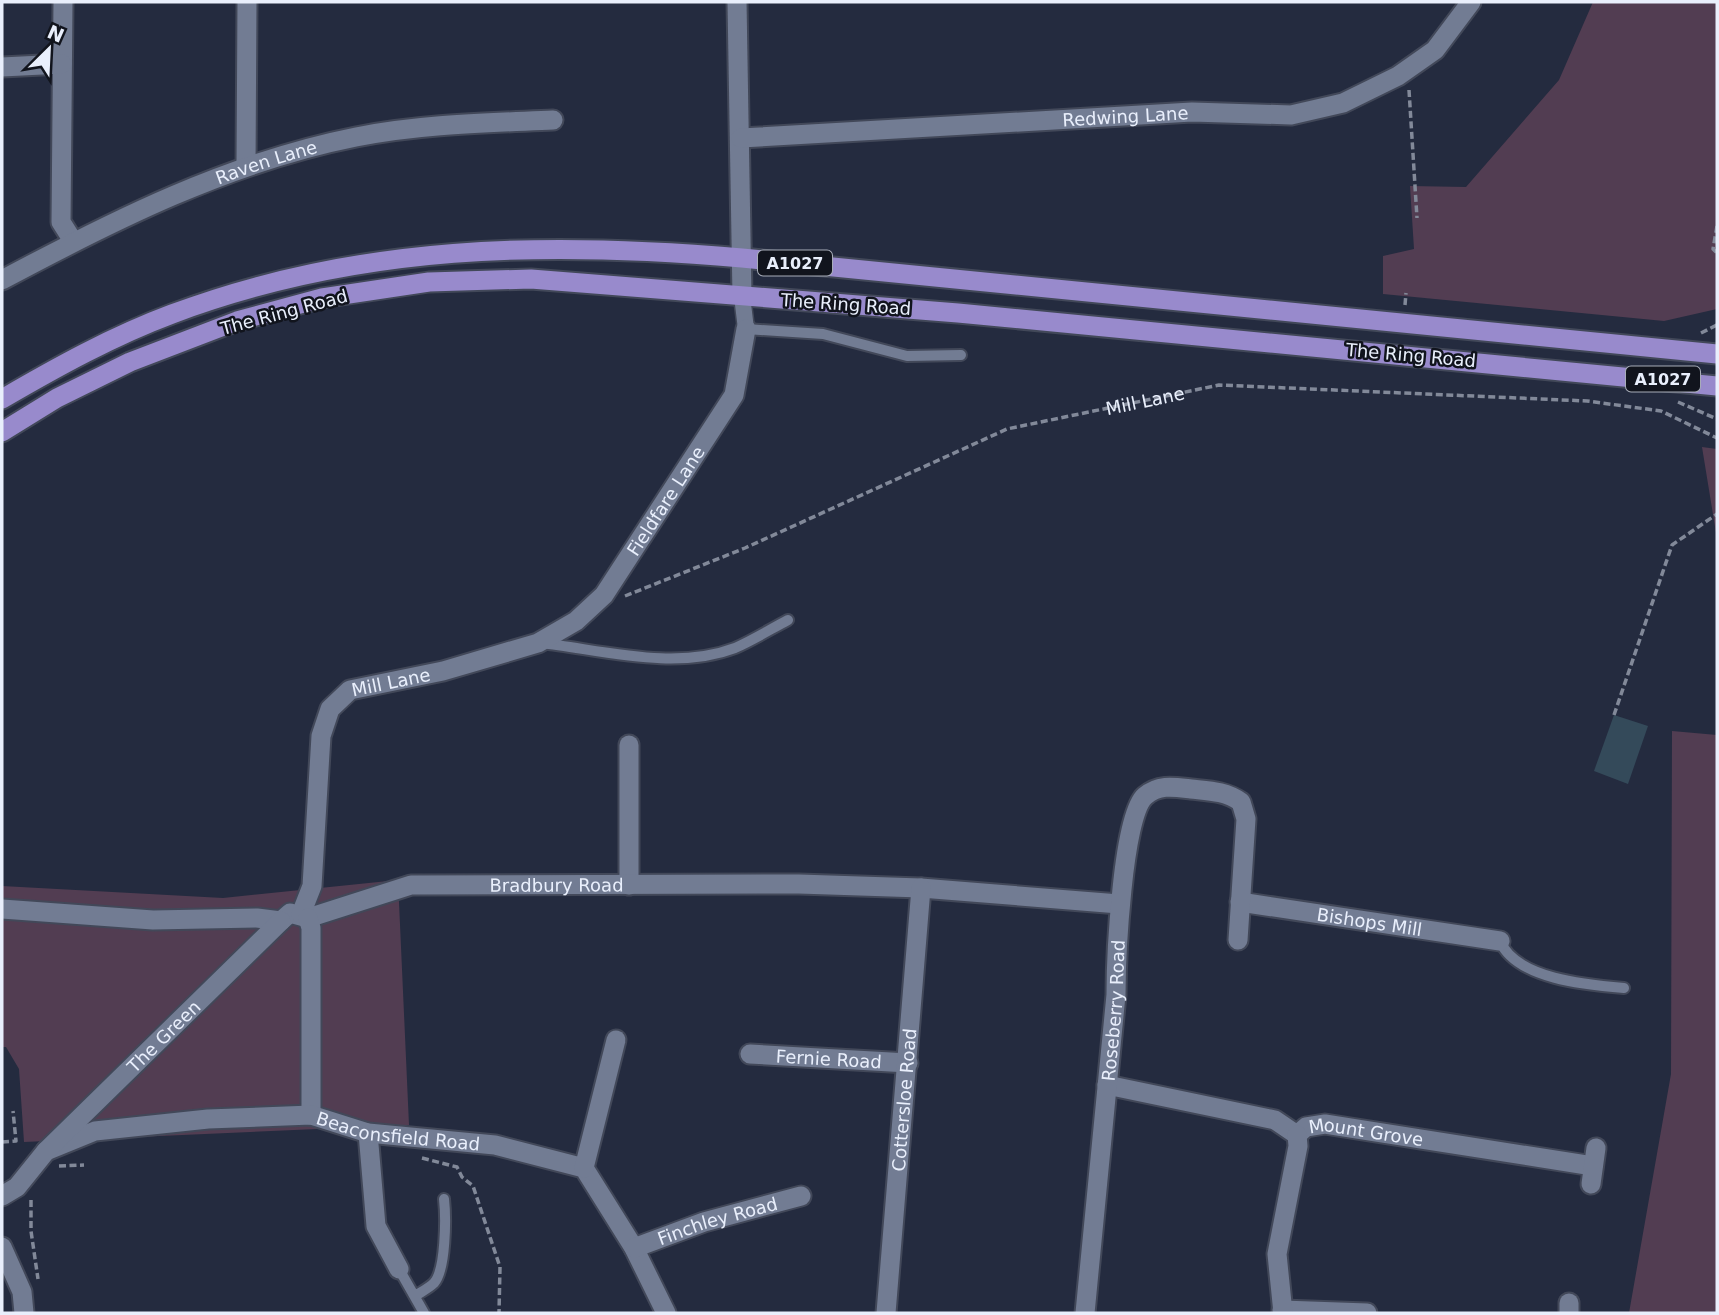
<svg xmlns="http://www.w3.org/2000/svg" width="1719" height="1315" viewBox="0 0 1719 1315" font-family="'DejaVu Sans',sans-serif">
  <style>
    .green { fill: #523d52 }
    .building { fill: #344a5a }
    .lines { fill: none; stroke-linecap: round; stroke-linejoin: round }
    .service-casing { stroke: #424859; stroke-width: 14 }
    .pedestrian-casing { stroke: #424859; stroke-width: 19 }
    .minor-casing { stroke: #424859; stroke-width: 23 }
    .secondary-casing { stroke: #424859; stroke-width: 23 }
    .primary-casing { stroke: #424859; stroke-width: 23 }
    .path { stroke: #828999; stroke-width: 3.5; stroke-dasharray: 7 3.5; stroke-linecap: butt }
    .service { stroke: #727c93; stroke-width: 10 }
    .pedestrian { stroke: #727c93; stroke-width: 16 }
    .minor { stroke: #727c93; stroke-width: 19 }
    .secondary { stroke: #727c93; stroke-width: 19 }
    .primary { stroke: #988acc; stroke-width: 19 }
    .labels { text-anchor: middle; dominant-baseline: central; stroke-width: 5; stroke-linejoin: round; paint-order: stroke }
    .shield { fill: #11141d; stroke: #a8adb9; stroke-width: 2 }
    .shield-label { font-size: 16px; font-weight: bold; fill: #e9effc }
    .street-label { font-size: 18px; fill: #e9effc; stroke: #11141d }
  </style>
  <rect width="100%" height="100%" fill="#242b3f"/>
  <path class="green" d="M 1593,2 L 1717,2 L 1717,309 L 1664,321 L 1383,294 L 1383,256 L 1414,249 L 1410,186 L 1466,187 L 1559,80 Z
    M 1702,447 L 1717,449 L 1717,539 Z
    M 1672,731 L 1717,735 L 1717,1313 L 1629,1313 L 1671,1074 Z
    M 398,880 L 409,1125 L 24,1142 L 19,1069 L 6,1047 L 2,1047 L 2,886 L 223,898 Z"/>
  <path class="building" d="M 1614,715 L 1648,726 L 1628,784 L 1594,771 Z"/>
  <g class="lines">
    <g class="service-casing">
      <path id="service" d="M 746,329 L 823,334 L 907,356 L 961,355
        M 541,643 C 602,650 675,671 735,648 C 753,640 771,629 788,620
        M 1500,941 C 1516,979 1587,985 1624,988
        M 399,1269 L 424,1313
        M 415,1296 C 421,1292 429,1288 434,1283 C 446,1270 446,1217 444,1199"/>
    </g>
    <g class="pedestrian-casing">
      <path id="pedestrian" d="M 742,296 L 746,329"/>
    </g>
    <g class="minor-casing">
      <g id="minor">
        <path d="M 63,2 L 61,222 L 73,241"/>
        <path d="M 737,2 L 742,296"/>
        <path d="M 2,67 L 62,64"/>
        <path id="s2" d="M 741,138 L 1192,112 L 1291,115 L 1343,103 L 1398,76 L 1435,50 L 1471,2"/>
        <path d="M 246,165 L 247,2"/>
        <path id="s3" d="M 2,280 C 114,220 230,162 356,137 C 421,124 487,123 553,120"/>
        <path d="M 629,745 L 629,885"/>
        <path id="s4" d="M 1240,902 L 1500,941"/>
        <path id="s5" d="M 2,909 L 153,920 L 257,918 L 281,921 L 290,913 L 308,918 L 411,885 L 799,884 L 921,888 L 1119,904"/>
        <path id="s6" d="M 301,914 L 312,886 L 321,736 L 330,709 L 350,690 L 443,671 L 538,643 L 576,621 L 604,595 L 734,395 L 746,329"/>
        <path d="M 308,918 L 311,928 L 311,1115"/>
        <path id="s7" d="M 750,1054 L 908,1063"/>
        <path id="s8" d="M 1107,1085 L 1275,1120 L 1297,1135 L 1306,1127 L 1325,1124 L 1593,1166"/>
        <path d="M 368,1133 L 376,1226 L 399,1269"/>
        <path id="s9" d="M 46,1151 L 95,1131 L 208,1119 L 311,1115 L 368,1133 L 495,1145 L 584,1168 L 634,1248 L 666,1313"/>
        <path d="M 584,1168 L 616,1040"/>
        <path d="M 1591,1184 L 1596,1148"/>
        <path id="s10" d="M 2,1196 L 17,1187 L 46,1151 L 281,921"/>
        <path id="s11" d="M 634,1248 L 704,1222 L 801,1196"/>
        <path d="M 1282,1310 L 1367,1313"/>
        <path id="s12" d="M 886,1313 L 921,888"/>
        <path id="s13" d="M 1085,1313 L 1116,995 C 1116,961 1122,816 1145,796 C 1159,784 1174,787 1191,789 C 1210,791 1225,791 1241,802 L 1246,819 L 1238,940"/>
        <path d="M 1283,1313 L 1277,1254 L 1298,1146 L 1297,1135"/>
        <path d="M 1569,1313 L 1569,1303"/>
      </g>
    </g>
    <g class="secondary-casing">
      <path id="secondary" d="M 2,1247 L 22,1292 L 24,1313"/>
    </g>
    <g class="primary-casing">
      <path id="primary" d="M 2,399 C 57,367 113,336 172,314 C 359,244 546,241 742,258 L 1717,354
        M 2,432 L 57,398 L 130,362 L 237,321 L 322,298 L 429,282 L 531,279 L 958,313 L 1717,386"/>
    </g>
    <g class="path">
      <path d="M 1409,90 L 1417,218"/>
      <path d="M 1717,226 L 1713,249 L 1717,253"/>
      <path d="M 1405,305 L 1406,293"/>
      <path d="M 1701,333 L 1717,325"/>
      <path d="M 1678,402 L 1717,419"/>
      <path id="s1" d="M 625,596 L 745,548 L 1007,429 L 1219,385 L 1587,401 L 1661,411 L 1717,438"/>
      <path d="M 1614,715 L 1672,545 L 1717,514"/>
      <path d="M 2,1142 L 16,1141 L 13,1111"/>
      <path d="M 422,1158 L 457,1167 L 462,1177 L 473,1186 L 500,1267 L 499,1313"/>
      <path d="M 59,1166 L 84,1165"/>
      <path d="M 31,1200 L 31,1231 L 38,1279"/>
    </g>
    <use href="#service" class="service"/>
    <use href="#pedestrian" class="pedestrian"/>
    <use href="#minor" class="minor"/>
    <use href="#secondary" class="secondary"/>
    <use href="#primary" class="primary"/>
  </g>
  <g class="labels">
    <g class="shield">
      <rect x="758" y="250.5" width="74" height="25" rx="5"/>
      <rect x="1626" y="366.5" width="74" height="25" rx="5"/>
    </g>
    <g class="shield-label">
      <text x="795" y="263">A1027</text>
      <text x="1663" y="379">A1027</text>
    </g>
    <g class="street-label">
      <text stroke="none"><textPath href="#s2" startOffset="385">Redwing Lane</textPath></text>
      <text stroke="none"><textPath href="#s3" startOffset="290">Raven Lane</textPath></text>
      <text transform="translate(846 304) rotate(4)">The Ring Road</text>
      <text transform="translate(284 312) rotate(-15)">The Ring Road</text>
      <text transform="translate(1411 355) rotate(5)">The Ring Road</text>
      <text stroke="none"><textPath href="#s1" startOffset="558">Mill Lane</textPath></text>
      <text stroke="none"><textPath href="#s6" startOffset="625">Fieldfare Lane</textPath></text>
      <text stroke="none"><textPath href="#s6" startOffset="278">Mill Lane</textPath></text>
      <text stroke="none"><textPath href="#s5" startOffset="564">Bradbury Road</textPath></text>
      <text stroke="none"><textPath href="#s4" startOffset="131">Bishops Mill</textPath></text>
      <text stroke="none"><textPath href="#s13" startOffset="304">Roseberry Road</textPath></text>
      <text stroke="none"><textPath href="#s10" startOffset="228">The Green</textPath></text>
      <text stroke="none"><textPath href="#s7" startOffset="79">Fernie Road</textPath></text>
      <text stroke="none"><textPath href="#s12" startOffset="214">Cottersloe Road</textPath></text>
      <text stroke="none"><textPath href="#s9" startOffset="359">Beaconsfield Road</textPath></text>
      <text stroke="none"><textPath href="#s8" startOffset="271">Mount Grove</textPath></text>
      <text stroke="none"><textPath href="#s11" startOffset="88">Finchley Road</textPath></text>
    </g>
  </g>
  <rect width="1719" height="1315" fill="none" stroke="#e9effc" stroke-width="7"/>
  <g transform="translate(49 49) rotate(24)" stroke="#11141d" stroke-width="5" paint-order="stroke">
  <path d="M0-5L12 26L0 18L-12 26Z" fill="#e9effc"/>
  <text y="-10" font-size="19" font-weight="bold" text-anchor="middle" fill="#e9effc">N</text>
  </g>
</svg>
